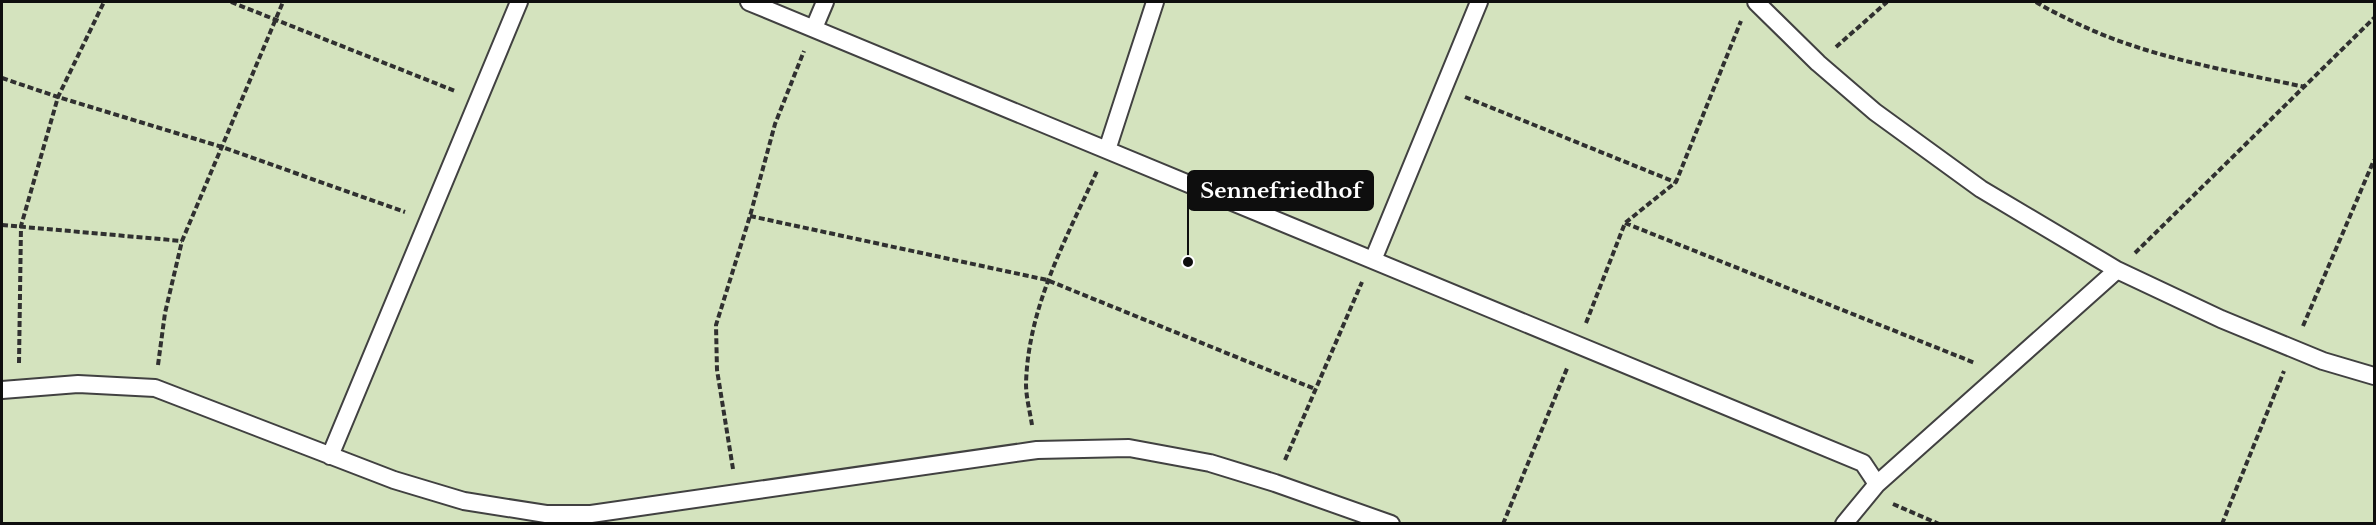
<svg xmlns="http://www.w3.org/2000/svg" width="2376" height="525" viewBox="0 0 2376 525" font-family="'Libre Baskerville',serif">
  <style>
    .cemetery { fill: #d4e3be }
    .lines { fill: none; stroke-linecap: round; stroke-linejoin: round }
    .lane-casing { stroke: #414141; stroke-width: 20 }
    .path { stroke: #303030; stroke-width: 4; stroke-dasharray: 6 3; stroke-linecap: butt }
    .lane { stroke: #fff; stroke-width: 16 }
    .leader { fill: none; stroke: #0e0e0e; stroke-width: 2 }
    .callout-dot { fill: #0e0e0e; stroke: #fff; stroke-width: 2 }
    .callout { fill: #0e0e0e; stroke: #0e0e0e; stroke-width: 2 }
    .callout-label { font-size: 21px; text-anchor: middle; font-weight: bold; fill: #fff }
  </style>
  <rect width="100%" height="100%" fill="#fffdef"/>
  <path class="cemetery" d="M 2,2 L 2374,2 L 2374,523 L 2,523 Z"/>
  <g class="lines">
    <g class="lane-casing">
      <path id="lane" d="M 749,2 L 1863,463 L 1877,484
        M 1756,2 L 1818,63 L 1875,112 L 1981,189 L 2117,270 L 2221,319 L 2323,361 L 2374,376
        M 814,28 L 825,2
        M 1107,150 L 1155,2
        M 1373,260 L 1479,2
        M 2,390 L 78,384 L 155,388 L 394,480 L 464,501 L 546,514 L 591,514 L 1037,450 L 1129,448 L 1210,463 L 1275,483 L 1391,524
        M 330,456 L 519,2
        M 1844,524 L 1877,484 L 2117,270"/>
    </g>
    <path class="path" d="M 231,2 L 455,91
      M 2036,2 C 2047,9 2060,15 2072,21 C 2145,57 2226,70 2305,87
      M 1836,47 L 1887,2
      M 2,78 L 58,97 L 222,147 L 405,212
      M 1465,97 L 1675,182
      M 750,216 L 1047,280 L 1315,389
      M 1625,223 L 1975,363
      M 2,225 L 182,241
      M 2135,253 L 2374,18
      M 1586,323 L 1625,223 L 1676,182 L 1741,21
      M 2303,326 L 2374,160
      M 19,363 L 21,226 L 58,97 L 104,2
      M 158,365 L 165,313 L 182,241 L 283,2
      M 1032,425 C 1030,412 1026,397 1026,384 C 1028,307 1066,239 1097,171
      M 1285,460 L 1362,282
      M 733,469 L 717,370 L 716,325 L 750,216 L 775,124 L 804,51
      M 1893,504 L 1939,524
      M 1503,524 L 1568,366
      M 2222,524 L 2284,371"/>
    <use href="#lane" class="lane"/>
  </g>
  <path class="leader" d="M1188 262L1188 191"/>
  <circle class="callout-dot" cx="1188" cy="262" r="6"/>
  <rect class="callout" x="1188" y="171" width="185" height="39" rx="6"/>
  <g class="callout-label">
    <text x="1281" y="198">Sennefriedhof</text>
  </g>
  <rect width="2376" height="525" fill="none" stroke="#0e0e0e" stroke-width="6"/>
</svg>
